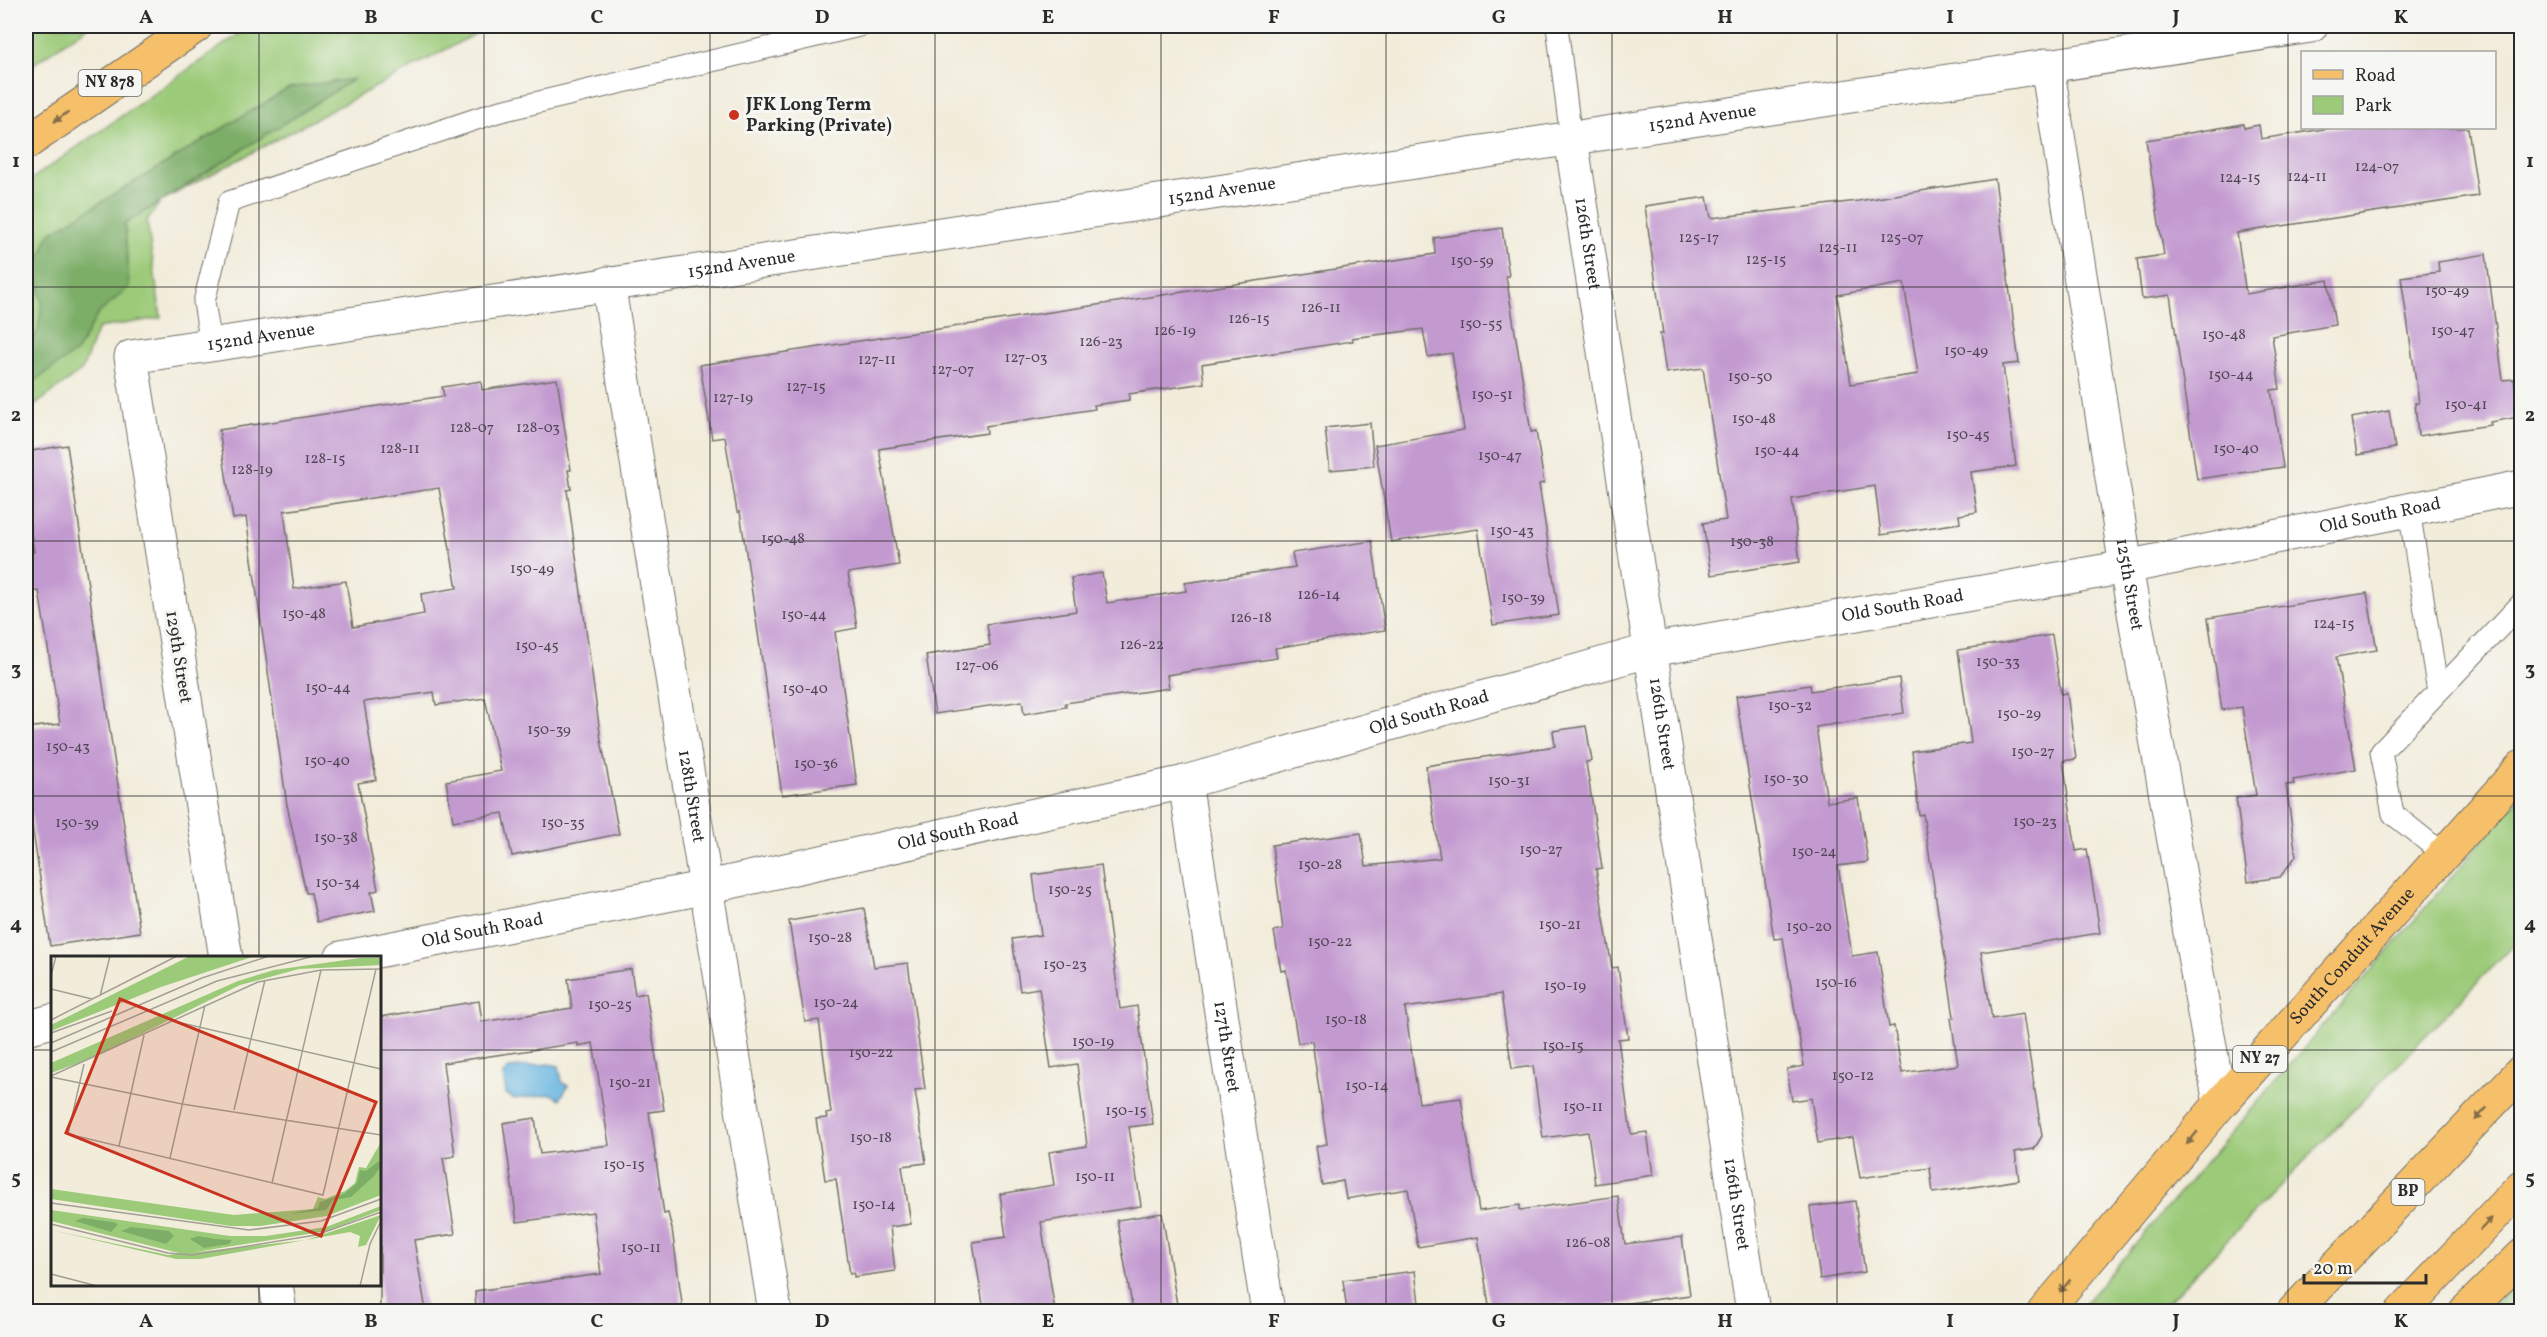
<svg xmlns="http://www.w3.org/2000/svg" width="2547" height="1337" viewBox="0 0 2547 1337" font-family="Vollkorn,serif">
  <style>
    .green { fill: #9bca78; stroke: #637a52; stroke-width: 1.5 }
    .forest { fill: #7cae68; stroke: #546c4a; stroke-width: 1.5 }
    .water { fill: #66b5e0; stroke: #487086; stroke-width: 1.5 }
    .building { fill: #c39ad0; fill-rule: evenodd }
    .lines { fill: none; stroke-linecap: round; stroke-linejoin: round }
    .service-casing { stroke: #716f68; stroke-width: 23 }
    .minor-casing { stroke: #716f68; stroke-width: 35 }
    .primary-casing { stroke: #716f68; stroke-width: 35 }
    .motorway-casing { stroke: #716f68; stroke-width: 35 }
    .service { stroke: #fff; stroke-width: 21 }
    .minor { stroke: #fff; stroke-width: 33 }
    .primary { stroke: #f6c06b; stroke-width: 33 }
    .motorway { stroke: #f6c06b; stroke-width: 33 }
    .oneway { fill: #866e48 }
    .grid { fill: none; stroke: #2b2b2b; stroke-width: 1.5; stroke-opacity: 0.55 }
    .poi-dot { fill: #c8321e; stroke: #f6f6f2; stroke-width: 2 }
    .labels { text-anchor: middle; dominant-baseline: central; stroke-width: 6; stroke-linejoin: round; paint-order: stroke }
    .number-label { font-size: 15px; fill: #514754 }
    .shield { fill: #f6f6f2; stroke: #686867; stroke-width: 1.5 }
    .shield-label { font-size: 16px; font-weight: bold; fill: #2b2b2b }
    .poi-label { font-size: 18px; font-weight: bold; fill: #2b2b2b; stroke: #f6f6f2; text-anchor: start }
    .street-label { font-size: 18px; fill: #2b2b2b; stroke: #f6f6f2 }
    .inset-road { fill: none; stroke: #a29f94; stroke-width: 1.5 }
    .view { fill: #c8321e; fill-opacity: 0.15; stroke: #c8321e; stroke-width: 3 }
    .inset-edge { fill: none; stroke: #2b2b2b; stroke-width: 3 }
    .neatline { fill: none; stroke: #2b2b2b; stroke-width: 2 }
    .grid-label { font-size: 20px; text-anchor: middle; font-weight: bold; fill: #2b2b2b }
  </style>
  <rect width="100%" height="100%" fill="#f6f6f2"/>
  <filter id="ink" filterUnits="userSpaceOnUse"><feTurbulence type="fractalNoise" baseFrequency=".0167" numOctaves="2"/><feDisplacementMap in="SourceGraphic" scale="12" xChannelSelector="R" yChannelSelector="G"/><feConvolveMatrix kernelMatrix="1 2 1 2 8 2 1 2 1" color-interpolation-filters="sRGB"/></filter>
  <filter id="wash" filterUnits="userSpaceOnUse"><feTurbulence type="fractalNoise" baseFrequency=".008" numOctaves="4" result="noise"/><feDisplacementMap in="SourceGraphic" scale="24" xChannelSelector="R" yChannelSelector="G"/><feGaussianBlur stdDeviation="1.35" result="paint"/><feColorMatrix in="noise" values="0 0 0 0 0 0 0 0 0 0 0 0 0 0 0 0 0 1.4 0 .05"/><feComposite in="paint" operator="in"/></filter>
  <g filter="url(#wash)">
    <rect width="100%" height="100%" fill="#f2ecda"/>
    <path class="green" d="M 26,26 L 89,26 L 26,69 Z
      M 256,26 L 490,26 L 161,201 L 147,221 L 161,318 L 98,328 L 82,370 L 26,412 L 26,183 L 239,34 Z
      M 2521,796 L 2521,937 L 2159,1311 L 2078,1311 Z
      M 2521,1279 L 2521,1311 L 2487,1311 Z"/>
    <path class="forest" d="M 354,79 L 125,224 L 129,287 L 98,314 L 77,351 L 26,387 L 26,349 L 38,331 L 42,303 L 35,273 L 49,234 L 289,88 Z"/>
    <path class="water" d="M 549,1064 L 559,1066 L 562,1082 L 568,1086 L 560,1099 L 552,1094 L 514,1099 L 506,1094 L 503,1074 L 510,1068 Z"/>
    <g id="blocks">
      <path class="building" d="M 2244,124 L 2244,128 L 2259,125 L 2261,139 L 2330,128 L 2468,128 L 2478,196 L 2237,233 L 2246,294 L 2328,280 L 2335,325 L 2272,336 L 2280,389 L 2271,390 L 2283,467 L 2197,479 L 2170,295 L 2142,299 L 2137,259 L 2164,255 L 2146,140 Z
        M 1995,179 L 2019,363 L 2003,365 L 2016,466 L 1971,472 L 1977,512 L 1959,515 L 1960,523 L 1881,535 L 1875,486 L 1792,499 L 1800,562 L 1711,575 L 1703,523 L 1726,520 L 1703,368 L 1666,373 L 1660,334 L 1663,334 L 1645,206 L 1707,197 L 1711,218 L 1858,201 ZM 1904,283 L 1918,374 L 1851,384 L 1837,295 Z
        M 1502,228 L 1509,276 L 1506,276 L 1531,432 L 1536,431 L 1544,483 L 1539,484 L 1559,615 L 1493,625 L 1478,529 L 1391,542 L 1375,445 L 1464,430 L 1452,353 L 1428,357 L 1423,329 L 1352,338 L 1353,341 L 1202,364 L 1204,383 L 1129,394 L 1129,400 L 1094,405 L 1095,409 L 986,426 L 987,433 L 879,449 L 899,565 L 848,573 L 857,628 L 835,632 L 857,785 L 782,795 L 740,512 L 737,512 L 725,437 L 712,439 L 700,365 L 1435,254 L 1434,238 Z
        M 2486,254 L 2503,380 L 2514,379 L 2519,417 L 2490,422 L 2491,425 L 2418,436 L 2415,403 L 2419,403 L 2401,277 L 2439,272 L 2438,262 Z
        M 557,379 L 571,470 L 568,470 L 571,489 L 567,490 L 601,740 L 619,834 L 512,856 L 503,813 L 453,821 L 446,781 L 501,771 L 485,698 L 436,705 L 434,692 L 364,702 L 376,780 L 358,783 L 378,890 L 371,892 L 375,911 L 317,922 L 311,893 L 306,893 L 287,805 L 246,517 L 233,519 L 219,430 L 444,396 L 442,387 L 481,381 L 482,390 ZM 439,488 L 457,588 L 421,594 L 424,614 L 353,627 L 346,581 L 294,589 L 284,511 Z
        M 2389,411 L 2395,448 L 2357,455 L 2351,418 Z
        M 1370,423 L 1374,466 L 1330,470 L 1325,428 Z
        M 67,445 L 140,932 L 50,946 L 26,784 L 26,728 L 60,724 L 39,591 L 26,592 L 26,554 L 34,552 L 26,501 L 26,452 Z
        M 1372,541 L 1385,630 L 1275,648 L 1277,658 L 1167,675 L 1169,688 L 1065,703 L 1066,707 L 1024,714 L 1022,701 L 935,714 L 926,655 L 990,645 L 987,624 L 1076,611 L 1071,578 L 1102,573 L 1107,603 L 1186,591 L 1185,583 L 1295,567 L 1292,553 Z
        M 2367,593 L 2377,650 L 2336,657 L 2356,769 L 2293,780 L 2294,784 L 2286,785 L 2296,856 L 2280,877 L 2248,882 L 2236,798 L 2256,795 L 2242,707 L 2222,710 L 2208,618 Z
        M 2052,635 L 2061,694 L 2067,693 L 2076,759 L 2063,761 L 2076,851 L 2087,849 L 2100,933 L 1981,952 L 1992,1019 L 2023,1014 L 2042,1136 L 2034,1149 L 2015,1152 L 2019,1180 L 1933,1193 L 1930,1168 L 1860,1178 L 1853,1137 L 1818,1143 L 1811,1098 L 1792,1101 L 1787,1069 L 1804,1066 L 1783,938 L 1774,939 L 1736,696 L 1810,685 L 1811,691 L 1899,678 L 1904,713 L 1816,727 L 1827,802 L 1858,798 L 1868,862 L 1838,866 L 1852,956 L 1878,952 L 1889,1027 L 1894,1026 L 1902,1073 L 1958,1065 L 1951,1018 L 1954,1017 L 1923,814 L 1919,815 L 1912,751 L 1971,743 L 1958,650 Z
        M 1586,726 L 1592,761 L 1586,762 L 1602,868 L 1596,869 L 1612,968 L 1618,967 L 1628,1038 L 1618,1039 L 1631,1134 L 1647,1132 L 1653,1175 L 1595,1184 L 1588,1132 L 1543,1138 L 1533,1066 L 1512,1069 L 1501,994 L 1405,1008 L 1419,1103 L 1461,1098 L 1479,1211 L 1520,1205 L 1520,1210 L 1618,1196 L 1625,1244 L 1682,1237 L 1690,1295 L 1567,1311 L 1566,1304 L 1523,1311 L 1490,1311 L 1478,1237 L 1418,1247 L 1408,1189 L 1346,1199 L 1343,1181 L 1322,1185 L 1316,1146 L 1327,1144 L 1312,1041 L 1298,1043 L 1286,970 L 1281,971 L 1274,931 L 1283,929 L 1272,845 L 1361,833 L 1366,866 L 1440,858 L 1426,766 L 1555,746 L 1553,731 Z
        M 1101,865 L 1120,1009 L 1137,1006 L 1153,1124 L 1129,1127 L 1141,1206 L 1041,1222 L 1055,1311 L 984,1311 L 973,1242 L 1006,1237 L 1000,1194 L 1054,1185 L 1049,1152 L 1087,1146 L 1077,1064 L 1051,1068 L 1039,988 L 1020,991 L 1012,939 L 1041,935 L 1033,875 Z
        M 864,908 L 874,967 L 908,963 L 925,1089 L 915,1090 L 926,1163 L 902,1166 L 911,1224 L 890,1227 L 895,1271 L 854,1277 L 854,1273 L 850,1274 L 836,1179 L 825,1180 L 816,1119 L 827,1118 L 826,1114 L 831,1113 L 819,1020 L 805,1022 L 789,921 Z
        M 631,969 L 635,995 L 646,993 L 664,1110 L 649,1112 L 664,1214 L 668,1213 L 672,1229 L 683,1311 L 476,1311 L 475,1291 L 601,1274 L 593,1212 L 517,1222 L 503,1123 L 535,1118 L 540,1154 L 609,1145 L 593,1043 L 578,1046 L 578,1043 L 443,1063 L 455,1156 L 443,1158 L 455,1234 L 414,1240 L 426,1311 L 380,1311 L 380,1017 L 479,1001 L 482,1022 L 572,1008 L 568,979 Z
        M 1855,1201 L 1865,1272 L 1820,1279 L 1810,1207 Z
        M 1162,1213 L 1178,1311 L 1133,1311 L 1117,1220 Z
        M 1415,1271 L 1420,1311 L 1347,1311 L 1343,1280 Z"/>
    </g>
  </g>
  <g filter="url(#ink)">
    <use href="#blocks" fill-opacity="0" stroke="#716f68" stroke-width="1.5"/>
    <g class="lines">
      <g class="service-casing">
        <path id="service" d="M 1557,26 L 1571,139
          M 211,345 L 204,302 L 229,202 L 497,112 L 859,26
          M 2409,510 L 2438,692
          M 2442,853 L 2393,814 L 2381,752 L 2522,603"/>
      </g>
      <g class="minor-casing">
        <g id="minor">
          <path id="s1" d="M 2047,65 L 2126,567 L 2220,1104"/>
          <path id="s2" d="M 1571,139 L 1753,1312"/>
          <path id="s3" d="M 608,283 L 775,1312"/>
          <path id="s4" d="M 1185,782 L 1268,1312"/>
          <path id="s5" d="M 226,958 L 131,357 L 2311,26"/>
          <path id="s6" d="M 341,958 L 708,887 L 1185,782 L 1651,650 L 2126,567 L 2522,487"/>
          <path d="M 26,1028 L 52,1021"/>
          <path d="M 276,1284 L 280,1312"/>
        </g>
      </g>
      <g class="primary-casing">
        <g id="primary">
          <path id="s7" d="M 2044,1312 L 2220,1104 L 2522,767"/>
        </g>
      </g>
      <g class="motorway-casing">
        <path id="motorway" d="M 26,143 L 196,26
          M 2293,1312 L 2522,1071
          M 2402,1312 L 2522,1186
          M 2465,1312 L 2522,1256"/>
      </g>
      <use href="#service" class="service"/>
      <use href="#minor" class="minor"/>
      <use href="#primary" class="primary"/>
      <use href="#motorway" class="motorway"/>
    </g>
    <defs><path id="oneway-solid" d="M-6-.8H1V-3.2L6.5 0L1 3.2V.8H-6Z" transform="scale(1.5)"/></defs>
    <g class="oneway">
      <use href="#oneway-solid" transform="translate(61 117) rotate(145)"/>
      <use href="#oneway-solid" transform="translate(2481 1114) rotate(133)"/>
      <use href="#oneway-solid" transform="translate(2192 1138) rotate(130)"/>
      <use href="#oneway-solid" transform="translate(2486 1224) rotate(-46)"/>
      <use href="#oneway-solid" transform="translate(2065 1286) rotate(130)"/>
    </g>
  </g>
  <path class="grid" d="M 259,26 L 259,958M 484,26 L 484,1312M 710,26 L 710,1312M 935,26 L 935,1312M 1161,26 L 1161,1312M 1386,26 L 1386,1312M 1612,26 L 1612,1312M 1837,26 L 1837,1312M 2063,26 L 2063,1312M 2288,26 L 2288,1312M 26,287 L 2522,287M 26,541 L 2522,541M 26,796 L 2522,796M 26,1050 L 52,1050M 380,1050 L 2522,1050M 259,1284 L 259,1312"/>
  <circle class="poi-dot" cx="734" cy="115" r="6"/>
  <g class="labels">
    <g class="number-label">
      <text x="2377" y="167">124-07</text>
      <text x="2307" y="177">124-11</text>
      <text x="2240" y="178">124-15</text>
      <text x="1699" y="238">125-17</text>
      <text x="1902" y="238">125-07</text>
      <text x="1838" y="248">125-11</text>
      <text x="1766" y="260">125-15</text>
      <text x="1472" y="261">150-59</text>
      <text x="2447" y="291">150-49</text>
      <text x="1321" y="308">126-11</text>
      <text x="1249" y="319">126-15</text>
      <text x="1481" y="324">150-55</text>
      <text x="1175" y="331">126-19</text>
      <text x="2453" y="331">150-47</text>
      <text x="2224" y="335">150-48</text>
      <text x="1101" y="342">126-23</text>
      <text x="1966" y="351">150-49</text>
      <text x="1026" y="358">127-03</text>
      <text x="877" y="360">127-11</text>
      <text x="953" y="370">127-07</text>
      <text x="2231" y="375">150-44</text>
      <text x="1750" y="377">150-50</text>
      <text x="806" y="387">127-15</text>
      <text x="1492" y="395">150-51</text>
      <text x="733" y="398">127-19</text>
      <text x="2466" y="405">150-41</text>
      <text x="1754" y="419">150-48</text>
      <text x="472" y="428">128-07</text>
      <text x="538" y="428">128-03</text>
      <text x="1968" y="435">150-45</text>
      <text x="400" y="449">128-11</text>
      <text x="2236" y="449">150-40</text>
      <text x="1777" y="451">150-44</text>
      <text x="1500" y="456">150-47</text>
      <text x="325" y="459">128-15</text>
      <text x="252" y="470">128-19</text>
      <text x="1512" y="531">150-43</text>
      <text x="783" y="539">150-48</text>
      <text x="1752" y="542">150-38</text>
      <text x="532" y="569">150-49</text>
      <text x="1319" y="595">126-14</text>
      <text x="1523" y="598">150-39</text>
      <text x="304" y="614">150-48</text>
      <text x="804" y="615">150-44</text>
      <text x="1251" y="618">126-18</text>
      <text x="2334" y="624">124-15</text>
      <text x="1142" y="645">126-22</text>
      <text x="537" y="646">150-45</text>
      <text x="1998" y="662">150-33</text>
      <text x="977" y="666">127-06</text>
      <text x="328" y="688">150-44</text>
      <text x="805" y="689">150-40</text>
      <text x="1790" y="706">150-32</text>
      <text x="2019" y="714">150-29</text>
      <text x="549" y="730">150-39</text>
      <text x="68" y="747">150-43</text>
      <text x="2033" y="752">150-27</text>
      <text x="327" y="761">150-40</text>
      <text x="816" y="764">150-36</text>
      <text x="1786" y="779">150-30</text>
      <text x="1509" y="781">150-31</text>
      <text x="2035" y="822">150-23</text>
      <text x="77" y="823">150-39</text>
      <text x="563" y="823">150-35</text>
      <text x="336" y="838">150-38</text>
      <text x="1541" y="850">150-27</text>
      <text x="1814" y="852">150-24</text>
      <text x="1320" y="865">150-28</text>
      <text x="338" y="883">150-34</text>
      <text x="1070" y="890">150-25</text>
      <text x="1560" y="925">150-21</text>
      <text x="1809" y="927">150-20</text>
      <text x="830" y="938">150-28</text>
      <text x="1330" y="942">150-22</text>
      <text x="1065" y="965">150-23</text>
      <text x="1836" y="983">150-16</text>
      <text x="1565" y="986">150-19</text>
      <text x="836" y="1003">150-24</text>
      <text x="610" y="1005">150-25</text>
      <text x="1346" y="1020">150-18</text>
      <text x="1093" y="1042">150-19</text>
      <text x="1563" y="1046">150-15</text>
      <text x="871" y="1053">150-22</text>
      <text x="1853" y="1076">150-12</text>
      <text x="630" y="1083">150-21</text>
      <text x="1367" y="1086">150-14</text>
      <text x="1583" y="1107">150-11</text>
      <text x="1126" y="1111">150-15</text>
      <text x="871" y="1138">150-18</text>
      <text x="624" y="1165">150-15</text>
      <text x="1095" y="1177">150-11</text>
      <text x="874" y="1205">150-14</text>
      <text x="1588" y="1243">126-08</text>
      <text x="641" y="1248">150-11</text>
    </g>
    <g class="shield">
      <rect x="78.5" y="70" width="63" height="26" rx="4.5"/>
      <rect x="2233" y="1046" width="54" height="26" rx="4.5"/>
      <rect x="2391.5" y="1179" width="33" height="26" rx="4.5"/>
    </g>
    <g class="shield-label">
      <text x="110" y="83">NY 878</text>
      <text x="2260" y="1059">NY 27</text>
      <text x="2408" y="1192">BP</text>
    </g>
    <g class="poi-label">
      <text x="746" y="105">JFK Long Term<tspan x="746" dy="21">Parking (Private)</tspan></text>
    </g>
    <g class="street-label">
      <text stroke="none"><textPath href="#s5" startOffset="2198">152nd Avenue</textPath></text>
      <text stroke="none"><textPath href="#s5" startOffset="1712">152nd Avenue</textPath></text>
      <text stroke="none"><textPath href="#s2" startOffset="106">126th Street</textPath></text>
      <text stroke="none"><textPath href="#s5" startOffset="1226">152nd Avenue</textPath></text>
      <text stroke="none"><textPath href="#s5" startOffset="740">152nd Avenue</textPath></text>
      <text stroke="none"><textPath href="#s6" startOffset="2088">Old South Road</textPath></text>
      <text stroke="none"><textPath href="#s1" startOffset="526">125th Street</textPath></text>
      <text stroke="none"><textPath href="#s6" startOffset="1602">Old South Road</textPath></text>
      <text transform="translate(178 657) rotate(81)">129th Street</text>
      <text stroke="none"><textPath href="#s6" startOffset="1116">Old South Road</textPath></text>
      <text stroke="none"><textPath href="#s2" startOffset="592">126th Street</textPath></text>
      <text stroke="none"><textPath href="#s3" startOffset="520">128th Street</textPath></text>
      <text stroke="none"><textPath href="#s6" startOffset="630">Old South Road</textPath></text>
      <text stroke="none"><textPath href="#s6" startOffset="144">Old South Road</textPath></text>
      <text stroke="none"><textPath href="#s7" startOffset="471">South Conduit Avenue</textPath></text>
      <text stroke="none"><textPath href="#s4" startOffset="268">127th Street</textPath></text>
      <text stroke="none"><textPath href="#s2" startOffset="1078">126th Street</textPath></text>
    </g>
  </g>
  <g transform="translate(51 956)">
    <rect width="330" height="330" fill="#f2ecda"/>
    <path d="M 139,0 L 204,0 L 110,31 L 0,75 L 0,69 ZM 309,2 L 330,2 L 330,9 L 248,13 L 189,29 L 44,101 L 0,117 L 0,107 L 187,25 L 223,14 ZM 330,186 L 330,239 L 276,260 L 209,270 L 180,270 L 0,243 L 0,233 L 183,259 L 262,253 L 267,241 L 274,243 L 294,235 L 304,227 L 308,211 L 315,212 ZM 330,250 L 330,254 L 276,275 L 132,298 L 0,265 L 0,254 L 179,280 L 215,280 L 275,271 ZM 330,259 L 315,289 L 307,291 L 309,280 L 299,276 L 149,303 L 125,303 L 0,274 L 117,299 L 255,284 Z" fill="#9bca78"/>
    <path d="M 328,205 L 330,210 L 323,220 L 300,241 L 282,244 L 275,254 L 238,258 L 267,252 L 269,246 L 293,238 L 306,227 L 309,214 L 315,215 ZM 32,262 L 62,266 L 67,268 L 60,276 L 24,265 ZM 80,271 L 118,275 L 123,280 L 115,288 L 70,275 ZM 147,280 L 164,283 L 181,284 L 178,288 L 153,292 L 139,283 Z" fill="#7cae68"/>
    <path class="inset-road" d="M 0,20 L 5,0M 0,33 L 41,43M 49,40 L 59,0M 0,64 L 126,0M 122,65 L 330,113M 0,77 L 61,55M 0,87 L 151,22 L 218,0M 0,96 L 166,25 L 263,0M 33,108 L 17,178 L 272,239 L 325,13M 0,120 L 207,26 L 270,14 L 330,13M 0,121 L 131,148 L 330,179M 183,154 L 214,24M 68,190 L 93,79M 119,202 L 154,49M 221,227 L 270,14M 0,247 L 198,274 L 270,265 L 330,243M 0,268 L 117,297 L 141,299 L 265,279 L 330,256M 0,318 L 46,330M 309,330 L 319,288 L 330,265"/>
    <path class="view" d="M 69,43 L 325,146 L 270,280 L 15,177 Z"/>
    <rect width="330" height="330" class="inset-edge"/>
  </g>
  <rect width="2547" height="1337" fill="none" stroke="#f6f6f2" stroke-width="66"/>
  <rect x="2301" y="51" width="195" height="78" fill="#f6f6f2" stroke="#a5a5a2" stroke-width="1.5"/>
  <rect x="2313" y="70" width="30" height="9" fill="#f6c06b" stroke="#a5a5a2" stroke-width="1.5"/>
  <text x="2355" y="81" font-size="18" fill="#2b2b2b">Road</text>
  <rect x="2313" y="96" width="30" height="18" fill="#9bca78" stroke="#a5a5a2" stroke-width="1.5"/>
  <text x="2355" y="111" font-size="18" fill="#2b2b2b">Park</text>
  <path d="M2304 1274v9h122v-9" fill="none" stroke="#2b2b2b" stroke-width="3"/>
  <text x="2313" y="1274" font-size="18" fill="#2b2b2b" stroke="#f6f6f2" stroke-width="4.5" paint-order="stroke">20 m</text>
  <rect x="33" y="33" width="2481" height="1271" class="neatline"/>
  <g class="grid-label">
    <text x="146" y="23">A</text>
    <text x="371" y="23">B</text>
    <text x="597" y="23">C</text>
    <text x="822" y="23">D</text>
    <text x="1048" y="23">E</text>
    <text x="1274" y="23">F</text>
    <text x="1499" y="23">G</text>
    <text x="1725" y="23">H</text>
    <text x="1950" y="23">I</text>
    <text x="2176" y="23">J</text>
    <text x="2401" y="23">K</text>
    <text x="16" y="167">1</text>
    <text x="2530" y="167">1</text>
    <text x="16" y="421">2</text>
    <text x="2530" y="421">2</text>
    <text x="16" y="675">3</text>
    <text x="2530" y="675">3</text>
    <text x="16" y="930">4</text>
    <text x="2530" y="930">4</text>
    <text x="16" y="1184">5</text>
    <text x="2530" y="1184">5</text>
    <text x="146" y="1327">A</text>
    <text x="371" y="1327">B</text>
    <text x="597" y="1327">C</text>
    <text x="822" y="1327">D</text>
    <text x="1048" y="1327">E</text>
    <text x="1274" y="1327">F</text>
    <text x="1499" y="1327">G</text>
    <text x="1725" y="1327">H</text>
    <text x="1950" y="1327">I</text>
    <text x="2176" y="1327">J</text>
    <text x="2401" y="1327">K</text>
  </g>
</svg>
